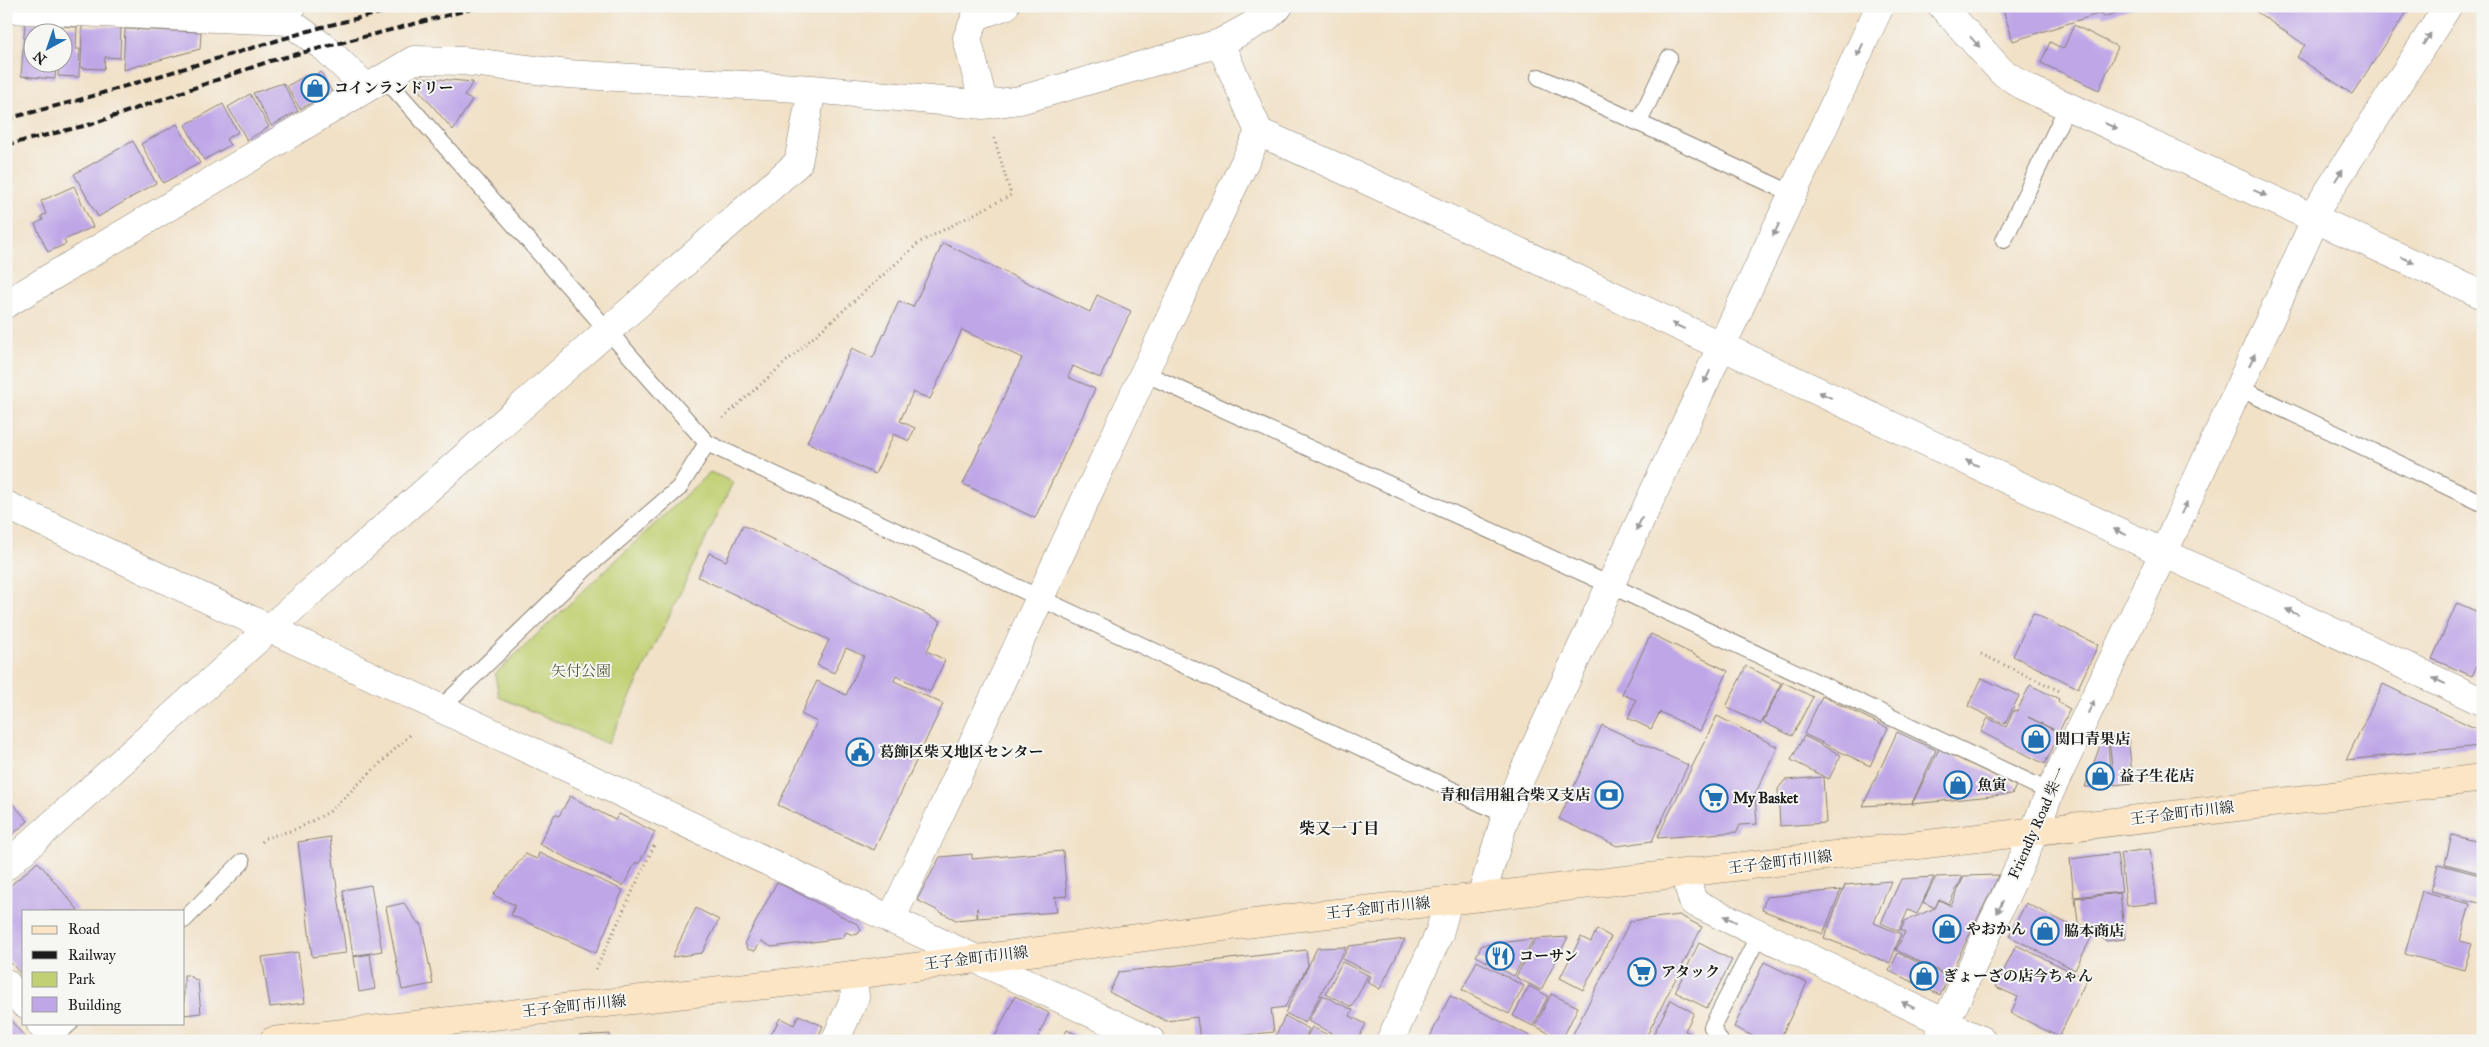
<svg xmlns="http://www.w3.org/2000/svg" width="2489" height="1047" viewBox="0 0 2489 1047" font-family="'IM FELL Great Primer','Noto Serif JP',serif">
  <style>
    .green { fill: #c1d073; stroke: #6e7648 }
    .building { fill: #bea6e7 }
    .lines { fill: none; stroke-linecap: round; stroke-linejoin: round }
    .service-casing { stroke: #867e72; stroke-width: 18 }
    .minor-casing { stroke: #867e72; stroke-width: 29 }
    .tertiary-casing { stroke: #867e72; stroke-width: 29 }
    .secondary-casing { stroke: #867e72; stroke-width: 29 }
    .path { stroke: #867e72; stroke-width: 3; stroke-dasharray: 1 4; stroke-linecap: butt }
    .service { stroke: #fff; stroke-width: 16 }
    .minor { stroke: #fff; stroke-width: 28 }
    .tertiary { stroke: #fff; stroke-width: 28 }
    .secondary { stroke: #fce5c4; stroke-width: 28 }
    .rail { stroke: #1c1c1c; stroke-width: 4; stroke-dasharray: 8 4; stroke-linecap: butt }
    .oneway { fill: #999 }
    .labels { text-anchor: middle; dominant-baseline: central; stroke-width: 4; stroke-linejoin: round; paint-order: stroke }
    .poi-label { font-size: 15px; font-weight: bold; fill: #1c1c1c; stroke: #f6f6f2; text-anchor: start }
    .park-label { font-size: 15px; fill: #565b3a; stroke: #f6f6f2 }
    .street-label { font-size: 15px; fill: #1c1c1c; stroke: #f6f6f2 }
    .neighbourhood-label { font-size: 16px; font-weight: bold; fill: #1c1c1c; stroke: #f6f6f2 }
  </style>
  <rect width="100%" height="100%" fill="#f6f6f2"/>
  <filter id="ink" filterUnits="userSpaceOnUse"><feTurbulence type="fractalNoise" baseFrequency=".02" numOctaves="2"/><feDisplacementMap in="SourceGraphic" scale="10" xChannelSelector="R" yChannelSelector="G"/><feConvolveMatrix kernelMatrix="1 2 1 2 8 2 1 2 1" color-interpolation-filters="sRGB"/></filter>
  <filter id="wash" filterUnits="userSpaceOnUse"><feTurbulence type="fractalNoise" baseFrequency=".0096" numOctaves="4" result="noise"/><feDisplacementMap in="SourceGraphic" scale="20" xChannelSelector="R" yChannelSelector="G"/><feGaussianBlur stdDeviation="1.12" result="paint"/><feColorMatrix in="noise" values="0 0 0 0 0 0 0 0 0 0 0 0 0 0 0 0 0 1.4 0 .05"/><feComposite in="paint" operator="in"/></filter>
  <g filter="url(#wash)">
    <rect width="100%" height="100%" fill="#f1e1c7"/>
    <path class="green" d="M 710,472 L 733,482 L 608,744 L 499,697 L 495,674 Z"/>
    <g id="blocks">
      <path class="building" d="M 2002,6 L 2135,6 L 2135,7 L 2103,17 L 2101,13 L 2013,41 Z
        M 2248,6 L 2411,6 L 2352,94 L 2297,57 L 2305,45 Z
        M 25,23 L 58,25 L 58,32 L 32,32 L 32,62 L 56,62 L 55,79 L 21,76 Z
        M 2074,25 L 2118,47 L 2099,90 L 2041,63 L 2050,42 L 2063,49 Z
        M 60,26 L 77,27 L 76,49 L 80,49 L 79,77 L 58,76 L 59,62 L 62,62 L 62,32 L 60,32 Z
        M 82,26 L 121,27 L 120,58 L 105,57 L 104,69 L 81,68 Z
        M 125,29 L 201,32 L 200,49 L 123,70 Z
        M 321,72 L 332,92 L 300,109 L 287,86 L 305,76 L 307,79 Z
        M 417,77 L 473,82 L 464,96 L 472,100 L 453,130 L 417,88 Z
        M 283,83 L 298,111 L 271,126 L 253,93 Z
        M 250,94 L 269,127 L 247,140 L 228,107 Z
        M 223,104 L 238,132 L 226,139 L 230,145 L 204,160 L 185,125 Z
        M 177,124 L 200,163 L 163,183 L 141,144 Z
        M 133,141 L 156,183 L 98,217 L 74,174 Z
        M 74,186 L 93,227 L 64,240 L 66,244 L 48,252 L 35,224 L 43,220 L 41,216 L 46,214 L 41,201 Z
        M 943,243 L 1090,312 L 1097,295 L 1131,311 L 1100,378 L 1073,366 L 1068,377 L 1095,389 L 1035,518 L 963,484 L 1022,358 L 962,330 L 930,399 L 913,392 L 900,421 L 915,428 L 909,441 L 894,434 L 875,474 L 807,442 L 852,348 L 873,358 L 899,301 L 913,307 Z
        M 743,525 L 941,621 L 927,651 L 945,660 L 930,692 L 896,676 L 894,681 L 943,704 L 874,850 L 778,805 L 817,722 L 801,714 L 817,681 L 846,695 L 864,656 L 846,648 L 834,673 L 817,665 L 829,640 L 698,577 L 709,553 L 726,561 Z
        M 2457,603 L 2483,614 L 2483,653 L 2472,676 L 2432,659 Z
        M 2033,613 L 2098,645 L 2078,688 L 2013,656 Z
        M 1651,634 L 1728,671 L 1700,731 L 1660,712 L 1651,729 L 1628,718 L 1636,700 L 1622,694 Z
        M 1746,666 L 1781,683 L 1761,724 L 1726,707 Z
        M 1982,678 L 2019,696 L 2005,724 L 1968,706 Z
        M 1783,682 L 1813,697 L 1792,736 L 1763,722 Z
        M 2383,684 L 2483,732 L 2479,746 L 2346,760 Z
        M 2030,685 L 2059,699 L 2058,702 L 2070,709 L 2059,732 L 2028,717 L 2060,733 L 2045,764 L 1981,732 L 1988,718 L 2006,727 L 2014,710 L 2017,711 Z
        M 1822,696 L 1888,728 L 1870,766 L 1804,734 Z
        M 1717,716 L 1778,747 L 1755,794 L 1757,824 L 1740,825 L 1737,832 L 1657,838 Z
        M 1602,725 L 1688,765 L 1652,841 L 1617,846 L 1559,819 Z
        M 1897,732 L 1936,750 L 1912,803 L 1863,806 Z
        M 1804,736 L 1841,755 L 1829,779 L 1791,760 Z
        M 2128,736 L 2133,783 L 2114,785 L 2109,738 Z
        M 2101,743 L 2108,743 L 2111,785 L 2085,787 Z
        M 1939,749 L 2016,786 L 2012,794 L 1912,804 Z
        M 1823,777 L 1826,823 L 1780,826 L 1778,789 L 1785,780 Z
        M 6,796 L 28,821 L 6,840 Z
        M 570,796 L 615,820 L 619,814 L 655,832 L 639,864 L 636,862 L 623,886 L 539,844 L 555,814 L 559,816 Z
        M 2452,835 L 2483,843 L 2483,874 L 2445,864 Z
        M 330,837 L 346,953 L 312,957 L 298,842 Z
        M 2150,849 L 2157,903 L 2127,906 L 2120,853 Z
        M 1063,851 L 1067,896 L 1055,897 L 1057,912 L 978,918 L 977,908 L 977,918 L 956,920 L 917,900 L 940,857 L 972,854 L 972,859 Z
        M 539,853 L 623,890 L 596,953 L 511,915 L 515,905 L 493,895 L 525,854 L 537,859 Z
        M 2117,853 L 2122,892 L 2074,897 L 2070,859 Z
        M 38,862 L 79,911 L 24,911 L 24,978 L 6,957 L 6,889 Z
        M 2438,864 L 2483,876 L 2483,904 L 2431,891 Z
        M 1999,875 L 1949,976 L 1896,950 L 1905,932 L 1901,930 L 1905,921 L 1935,908 L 1939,900 L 1951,906 L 1964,876 Z
        M 1963,876 L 1949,904 L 1939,899 L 1935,908 L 1923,902 L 1936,877 Z
        M 1934,877 L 1917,914 L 1908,910 L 1899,931 L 1881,923 L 1901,879 Z
        M 1891,881 L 1874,923 L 1901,934 L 1890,963 L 1824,938 L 1845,885 Z
        M 777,882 L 859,925 L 861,930 L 858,934 L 853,935 L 846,932 L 843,938 L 772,947 L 761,941 L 755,951 L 747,949 L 745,942 Z
        M 371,885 L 382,951 L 353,956 L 343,890 Z
        M 1841,890 L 1823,934 L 1762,910 L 1766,897 Z
        M 2422,891 L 2470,904 L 2460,941 L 2472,944 L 2464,970 L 2405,954 Z
        M 2120,893 L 2125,939 L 2106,941 L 2078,922 L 2075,898 Z
        M 404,903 L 418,923 L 421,923 L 433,984 L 402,990 L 386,907 Z
        M 2026,903 L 2092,936 L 2075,970 L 2009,936 Z
        M 696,908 L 719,920 L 702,953 L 672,957 Z
        M 1679,915 L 1702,927 L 1644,1041 L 1577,1041 L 1571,1038 L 1630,921 Z
        M 1597,929 L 1611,937 L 1583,990 L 1560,978 L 1581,937 L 1591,942 Z
        M 1568,937 L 1541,990 L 1516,977 L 1535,939 Z
        M 1405,939 L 1380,989 L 1367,982 L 1371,973 L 1342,959 L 1349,946 Z
        M 1533,939 L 1514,976 L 1476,956 L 1482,945 Z
        M 1699,943 L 1732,960 L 1707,1008 L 1675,992 Z
        M 2016,945 L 2087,979 L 2059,1037 L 2011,1013 L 2018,997 L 1996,987 Z
        M 1346,947 L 1305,1023 L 1285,1013 L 1317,948 Z
        M 1306,950 L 1308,965 L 1285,1007 L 1271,1009 L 1274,1032 L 1200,1040 L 1197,1017 L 1166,1021 L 1109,992 L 1119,972 Z
        M 298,952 L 305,1003 L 270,1007 L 262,957 Z
        M 1898,953 L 1949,977 L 1940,995 L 1889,971 Z
        M 370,954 L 375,989 L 359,992 L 354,957 Z
        M 1477,961 L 1524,986 L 1509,1014 L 1462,990 Z
        M 1342,962 L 1368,975 L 1352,1007 L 1326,994 Z
        M 1764,962 L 1807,983 L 1779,1041 L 1763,1041 L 1734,1027 Z
        M 184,975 L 188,975 L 198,981 L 201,1013 L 184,1015 Z
        M 1529,986 L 1548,996 L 1533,1026 L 1513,1016 Z
        M 1551,994 L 1578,1007 L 1562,1040 L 1535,1026 Z
        M 1322,995 L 1353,1010 L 1350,1016 L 1366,1024 L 1357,1041 L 1347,1041 L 1308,1021 Z
        M 1015,996 L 1049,1013 L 1036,1041 L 993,1041 Z
        M 1450,996 L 1540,1041 L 1428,1041 Z
        M 1671,1000 L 1694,1013 L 1685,1031 L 1694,1035 L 1692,1041 L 1650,1041 Z
        M 6,1015 L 26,1038 L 6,1039 Z
        M 799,1015 L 823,1026 L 816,1041 L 768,1041 L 780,1018 L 794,1025 Z
        M 1285,1016 L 1309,1029 L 1304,1041 L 1273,1041 Z
        M 1312,1027 L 1340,1041 L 1305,1041 Z
        M 1067,1030 L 1090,1041 L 1062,1041 Z
        M 610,1034 L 608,1041 L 575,1041 L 579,1036 Z"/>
    </g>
  </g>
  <g filter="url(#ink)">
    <use href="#blocks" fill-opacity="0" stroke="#867e72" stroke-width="1"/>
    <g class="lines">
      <g class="service-casing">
        <path id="service" d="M 384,77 L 707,443 L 1506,815
          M 1539,77 L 1793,194
          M 1639,122 L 1669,58
          M 2004,240 L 2067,107
          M 1144,373 L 1610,585 L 2050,792
          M 2239,388 L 2480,502
          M 442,707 L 585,569 L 679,488 L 707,443
          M 184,920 L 242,862
          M 53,1038 L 70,1023
          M 1720,1041 L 1712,1027 L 1760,933"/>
      </g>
      <g class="minor-casing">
        <path id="minor" d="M 1942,6 L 2001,71 L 2025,87 L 2483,295
          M 6,9 L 288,21 L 291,6
          M 1220,43 L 1259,132 L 1368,181 L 2483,702
          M 367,88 L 414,60 L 464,61 L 568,74 L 812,89 L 984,105 L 1020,100 L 1220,43 L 1267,17 L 1279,6
          M 984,105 L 967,38 L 976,16 L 1005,6
          M 6,304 L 367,88 L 325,48 L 288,21
          M 6,505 L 1151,1041
          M 6,866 L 269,629 L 798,163 L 812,89
          M 1685,874 L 1693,902 L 1983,1041
          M 1481,897 L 1506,815 L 1521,777 L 1880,6
          M 891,920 L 1144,373 L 1259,132
          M 6,983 L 24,1004
          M 40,1023 L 53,1041
          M 835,1041 L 855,997 L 853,975
          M 1937,1041 L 2024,856 L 2050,792 L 2164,552 L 2310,231 L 2319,206 L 2448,6"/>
      </g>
      <g class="tertiary-casing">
        <path id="tertiary" d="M 1390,1041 L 1439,934 L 1448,901"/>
      </g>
      <g class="secondary-casing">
        <path id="secondary" d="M 273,1041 L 853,975 L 1292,918 L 1481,897 L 2483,778"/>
      </g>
      <path class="path" d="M 723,418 L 920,242 L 1011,195 L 994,138
        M 1981,654 L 2062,692
        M 262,842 L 265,838 L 297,829 L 329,812 L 412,733
        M 596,969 L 654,846"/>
      <use href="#service" class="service"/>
      <use href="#minor" class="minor"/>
      <use href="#tertiary" class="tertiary"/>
      <use href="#secondary" class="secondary"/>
      <path class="rail" d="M 6,119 L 79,100 L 322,27 L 408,6
        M 6,145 L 92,124 L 270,61 L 483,6"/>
    </g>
    <defs><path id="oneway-solid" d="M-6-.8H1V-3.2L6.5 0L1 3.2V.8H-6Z" transform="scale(1.25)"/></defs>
    <g class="oneway">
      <use href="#oneway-solid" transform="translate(2427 39) rotate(-57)"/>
      <use href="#oneway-solid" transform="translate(1975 42) rotate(48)"/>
      <use href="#oneway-solid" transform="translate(1860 50) rotate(115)"/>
      <use href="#oneway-solid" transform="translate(2111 126) rotate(24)"/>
      <use href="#oneway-solid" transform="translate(2339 175) rotate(-57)"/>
      <use href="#oneway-solid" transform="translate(2260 193) rotate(24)"/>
      <use href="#oneway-solid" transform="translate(1776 230) rotate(115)"/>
      <use href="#oneway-solid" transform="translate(2408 260) rotate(25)"/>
      <use href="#oneway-solid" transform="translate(1678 326) rotate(-155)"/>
      <use href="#oneway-solid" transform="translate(2252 360) rotate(-65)"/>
      <use href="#oneway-solid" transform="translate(1707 377) rotate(115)"/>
      <use href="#oneway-solid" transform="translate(1825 395) rotate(-155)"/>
      <use href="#oneway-solid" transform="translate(1972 463) rotate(-155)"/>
      <use href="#oneway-solid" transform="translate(2184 508) rotate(-65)"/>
      <use href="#oneway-solid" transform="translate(1639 524) rotate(115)"/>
      <use href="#oneway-solid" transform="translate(2120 532) rotate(-155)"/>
      <use href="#oneway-solid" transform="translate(2292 612) rotate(-155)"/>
      <use href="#oneway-solid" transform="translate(2439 681) rotate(-155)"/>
      <use href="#oneway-solid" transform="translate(2091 707) rotate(-64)"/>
      <use href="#oneway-solid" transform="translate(2000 907) rotate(115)"/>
      <use href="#oneway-solid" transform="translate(1730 919) rotate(-154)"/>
      <use href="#oneway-solid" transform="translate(1908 1005) rotate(-154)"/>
    </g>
  </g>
  <defs>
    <g id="shop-ring" transform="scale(1.4375)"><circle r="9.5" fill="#f6f6f2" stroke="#1f6fb2" stroke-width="1.5"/><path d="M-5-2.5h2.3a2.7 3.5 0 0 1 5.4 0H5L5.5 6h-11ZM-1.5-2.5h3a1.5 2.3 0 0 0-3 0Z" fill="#1f6fb2"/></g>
    <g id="civic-ring" transform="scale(1.4375)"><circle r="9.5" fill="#f6f6f2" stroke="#1f6fb2" stroke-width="1.5"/><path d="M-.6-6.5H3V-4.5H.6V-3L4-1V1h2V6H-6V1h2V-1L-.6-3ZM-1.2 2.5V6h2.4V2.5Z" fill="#1f6fb2"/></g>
    <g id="bank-ring" transform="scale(1.4375)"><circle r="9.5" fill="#f6f6f2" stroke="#1f6fb2" stroke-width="1.5"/><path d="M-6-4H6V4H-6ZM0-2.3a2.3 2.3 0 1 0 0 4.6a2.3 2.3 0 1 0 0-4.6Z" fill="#1f6fb2"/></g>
    <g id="supermarket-ring" transform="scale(1.4375)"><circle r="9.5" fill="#f6f6f2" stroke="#1f6fb2" stroke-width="1.5"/><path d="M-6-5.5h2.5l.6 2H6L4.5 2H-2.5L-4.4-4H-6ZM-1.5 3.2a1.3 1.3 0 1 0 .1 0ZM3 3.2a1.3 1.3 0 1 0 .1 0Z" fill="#1f6fb2"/></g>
    <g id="restaurant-ring" transform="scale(1.4375)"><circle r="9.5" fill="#f6f6f2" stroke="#1f6fb2" stroke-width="1.5"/><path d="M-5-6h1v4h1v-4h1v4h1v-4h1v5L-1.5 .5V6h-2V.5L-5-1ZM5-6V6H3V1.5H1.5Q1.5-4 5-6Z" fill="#1f6fb2"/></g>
  </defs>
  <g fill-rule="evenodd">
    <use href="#shop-ring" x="315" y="88"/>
    <use href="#shop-ring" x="2036" y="739"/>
    <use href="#civic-ring" x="860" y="752"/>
    <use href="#shop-ring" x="2100" y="776"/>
    <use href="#shop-ring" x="1958" y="785"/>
    <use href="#bank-ring" x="1609" y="795"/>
    <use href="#supermarket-ring" x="1714" y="798"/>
    <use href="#shop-ring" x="1947" y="929"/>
    <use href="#shop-ring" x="2045" y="931"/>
    <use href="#restaurant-ring" x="1500" y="956"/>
    <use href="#supermarket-ring" x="1642" y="972"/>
    <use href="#shop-ring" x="1924" y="976"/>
  </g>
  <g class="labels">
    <g class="poi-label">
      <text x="334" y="88">コインランドリー</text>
      <text x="2055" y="739">関口青果店</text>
      <text x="879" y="752">葛飾区柴又地区センター</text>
      <text x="2119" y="776">益子生花店</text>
      <text x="1977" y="785">魚寅</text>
      <text x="1590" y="795" text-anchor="end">青和信用組合柴又支店</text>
      <text x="1733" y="798">My Basket</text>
      <text x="1966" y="929">やおかん</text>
      <text x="2064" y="931">脇本商店</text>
      <text x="1519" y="956">コーサン</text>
      <text x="1661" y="972">アタック</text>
      <text x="1943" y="976">ぎょーざの店今ちゃん</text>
    </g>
    <g class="park-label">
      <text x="581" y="671">矢付公園</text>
    </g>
    <g class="street-label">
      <text transform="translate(2182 813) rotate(-7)">王子金町市川線</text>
      <text transform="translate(2037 823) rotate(-66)">Friendly Road 柴一</text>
      <text transform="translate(1780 862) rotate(-7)">王子金町市川線</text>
      <text transform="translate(1378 908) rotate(-6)">王子金町市川線</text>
      <text transform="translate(976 958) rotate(-7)">王子金町市川線</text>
      <text transform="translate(574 1006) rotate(-6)">王子金町市川線</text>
    </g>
    <g class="neighbourhood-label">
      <text x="1339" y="828">柴又一丁目</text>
    </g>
  </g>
  <rect width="2489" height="1047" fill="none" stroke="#f6f6f2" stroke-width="25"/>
  <rect x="22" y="910" width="162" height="115" fill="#f6f6f2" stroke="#9f9f9c"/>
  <rect x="32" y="926" width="25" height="8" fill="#fce5c4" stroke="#9f9f9c"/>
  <text x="68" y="934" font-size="15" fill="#1c1c1c">Road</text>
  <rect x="32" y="951" width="25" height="8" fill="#1c1c1c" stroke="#9f9f9c"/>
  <text x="68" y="960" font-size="15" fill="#1c1c1c">Railway</text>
  <rect x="32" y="972" width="25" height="15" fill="#c1d073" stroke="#9f9f9c"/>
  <text x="68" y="984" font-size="15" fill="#1c1c1c">Park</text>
  <rect x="32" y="997" width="25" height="15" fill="#bea6e7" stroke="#9f9f9c"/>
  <text x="68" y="1010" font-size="15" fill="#1c1c1c">Building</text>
  <g transform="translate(48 48) rotate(220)"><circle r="24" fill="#f6f6f2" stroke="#9f9f9c"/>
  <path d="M0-4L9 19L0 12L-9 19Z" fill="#1f6fb2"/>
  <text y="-8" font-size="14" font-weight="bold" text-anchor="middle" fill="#1c1c1c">N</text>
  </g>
</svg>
